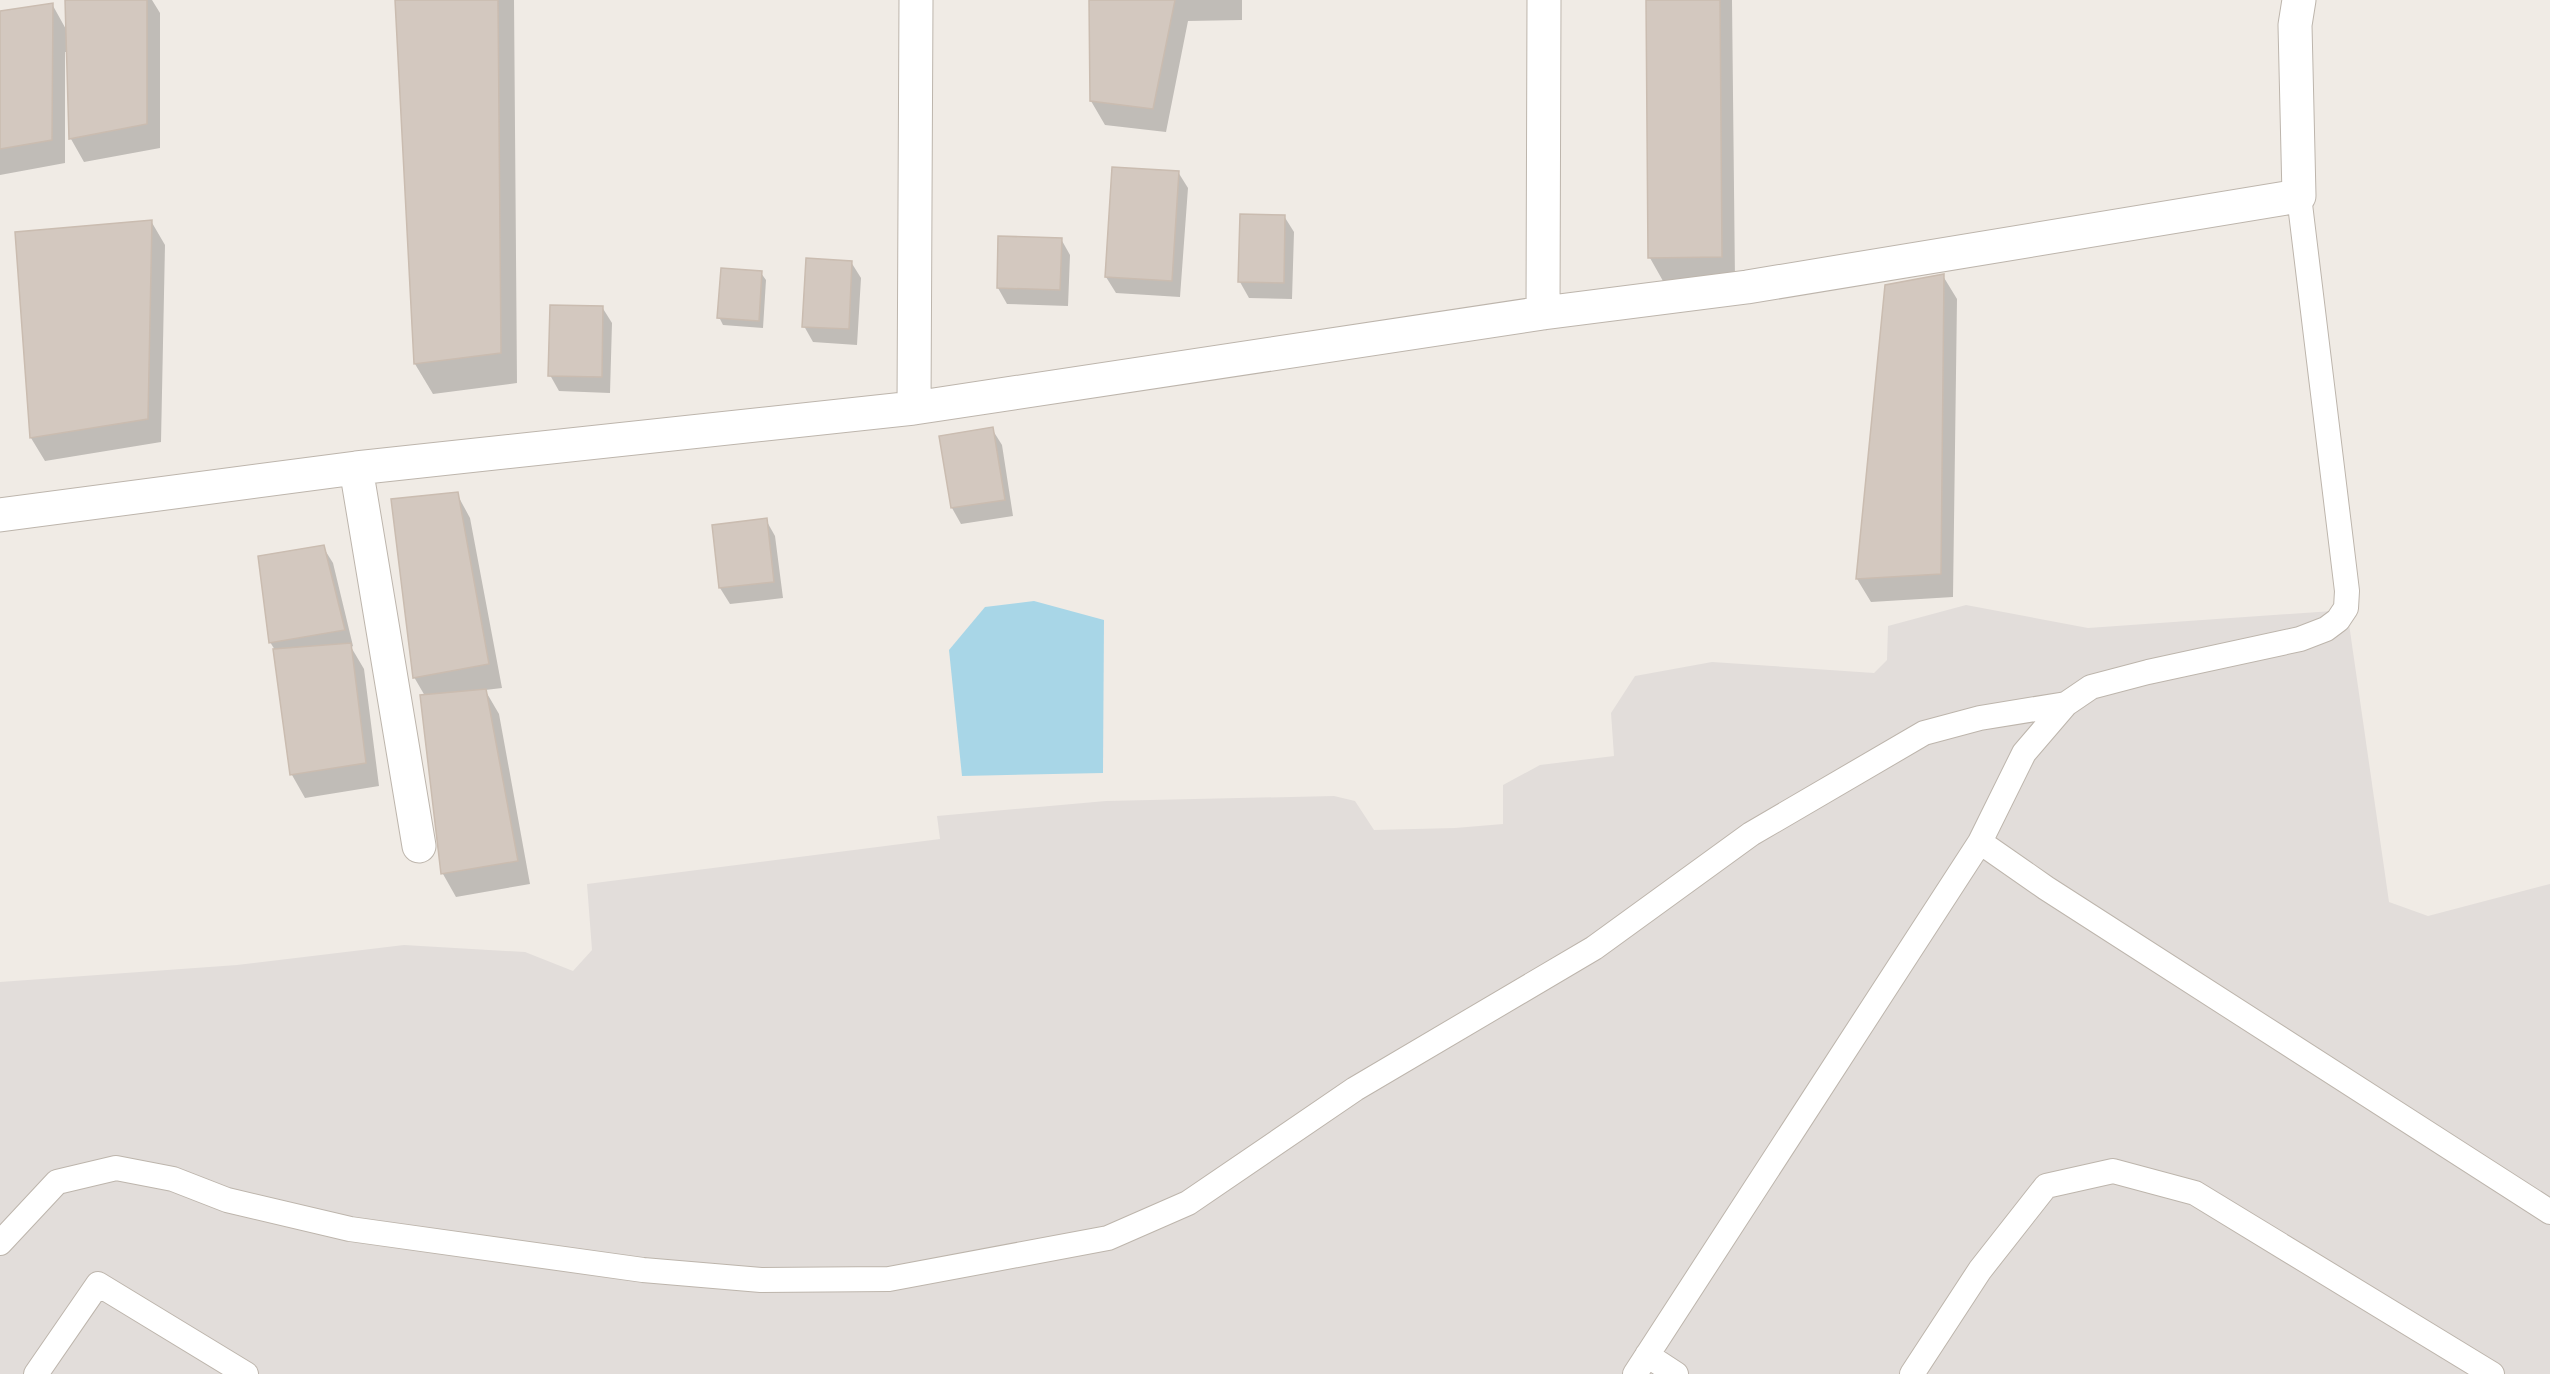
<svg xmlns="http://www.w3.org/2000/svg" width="2550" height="1374" viewBox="0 0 2550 1374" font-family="'Golos Text',sans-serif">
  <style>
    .industrial { fill: #e2ddda }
    .water { fill: #a8d6e7 }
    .shadow { fill: #0003 }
    .building { fill: #d3c8bf; stroke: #cabcb0; stroke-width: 1.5 }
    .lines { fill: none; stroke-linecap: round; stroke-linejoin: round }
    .lane-casing { stroke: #bdb5ac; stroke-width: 26 }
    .street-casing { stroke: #bdb5ac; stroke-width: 35 }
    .lane { stroke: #fff; stroke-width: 24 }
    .street { stroke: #fff; stroke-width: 33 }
  </style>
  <rect width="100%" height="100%" fill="#f0ebe5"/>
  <path class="industrial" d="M 1966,605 L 2088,628 L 2347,610 L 2389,902 L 2428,916 L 2550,884 L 2550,1374 L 0,1374 L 0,982 L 237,965 L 404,945 L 525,952 L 573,971 L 592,950 L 587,884 L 940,839 L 937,816 L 1106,801 L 1334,796 L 1355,801 L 1374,830 L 1455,828 L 1503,824 L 1503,785 L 1540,765 L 1614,756 L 1611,713 L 1635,676 L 1712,662 L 1874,673 L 1887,660 L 1888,626 Z"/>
  <path class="water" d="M 1034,601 L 1104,620 L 1103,773 L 962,776 L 949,650 L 985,607 Z"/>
  <path class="shadow" d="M 77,0 L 152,0 L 160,13 L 160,148 L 84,162 L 71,139 L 68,52 L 65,52 L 65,163 L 0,175 L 0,13 L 52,4 L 67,31 Z
    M 396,0 L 514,0 L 517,383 L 433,394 L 415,364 Z
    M 1090,0 L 1242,0 L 1242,20 L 1188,21 L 1166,132 L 1105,125 L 1091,101 Z
    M 1648,0 L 1732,0 L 1735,281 L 1663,281 L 1650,258 Z
    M 1178,172 L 1188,188 L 1180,297 L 1116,293 L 1106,277 Z
    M 1241,216 L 1284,216 L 1294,232 L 1292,299 L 1249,298 L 1240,282 Z
    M 151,221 L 165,245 L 161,442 L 45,461 L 31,438 L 17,233 Z
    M 1061,239 L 1070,255 L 1068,306 L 1007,304 L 998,288 Z
    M 851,262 L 861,278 L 857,345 L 813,342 L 804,326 Z
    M 761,273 L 766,280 L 763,328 L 723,325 L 719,317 Z
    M 1943,276 L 1957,299 L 1953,597 L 1871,602 L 1857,579 Z
    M 602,307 L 612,323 L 610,393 L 559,391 L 550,375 Z
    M 992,429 L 1002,445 L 1013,516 L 961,524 L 952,508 L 941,437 Z
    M 457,494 L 470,518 L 502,688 L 485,690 L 499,714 L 530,884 L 456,897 L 443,874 L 425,696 L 414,677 Z
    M 766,520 L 775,536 L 783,598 L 730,604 L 720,588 Z
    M 323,547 L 333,563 L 353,646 L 351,647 L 364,669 L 379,786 L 305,798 L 292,775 L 275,650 L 270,642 Z"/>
  <path class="building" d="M 65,0 L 147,0 L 147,124 L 69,139 Z
    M 395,0 L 498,0 L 501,353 L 414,364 Z
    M 1089,0 L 1175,0 L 1153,109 L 1090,101 Z
    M 1646,0 L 1720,0 L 1722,257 L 1648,258 Z
    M 53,3 L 52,140 L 0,149 L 0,11 Z
    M 1112,167 L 1179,171 L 1172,281 L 1105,277 Z
    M 1240,214 L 1285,215 L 1284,283 L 1238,282 Z
    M 152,220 L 148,419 L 30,438 L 15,232 Z
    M 998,236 L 1062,238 L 1060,290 L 997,288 Z
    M 806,258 L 852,261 L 849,329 L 802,327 Z
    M 721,268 L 762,271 L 759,321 L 717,318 Z
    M 1944,274 L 1941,574 L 1856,579 L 1885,285 Z
    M 550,305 L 603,306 L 602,377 L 548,376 Z
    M 993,427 L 1005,500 L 951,508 L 939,436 Z
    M 458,492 L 489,664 L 413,678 L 391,499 Z
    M 767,518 L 774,582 L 719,588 L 712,525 Z
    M 324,545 L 345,630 L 269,643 L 258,556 Z
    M 351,643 L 366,763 L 290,775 L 273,649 Z
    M 486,689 L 518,861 L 441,874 L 420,695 Z"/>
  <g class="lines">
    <g class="lane-casing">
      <path id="lane" d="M 1980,842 L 2024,753 L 2066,704 L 2091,687 L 2148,672 L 2300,639 L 2326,629 L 2338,620 L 2346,608 L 2347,591 L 2299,196
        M 0,1243 L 57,1182 L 116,1168 L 173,1179 L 227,1200 L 350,1229 L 643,1270 L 761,1280 L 889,1279 L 1108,1238 L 1188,1203 L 1355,1089 L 1594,948 L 1751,834 L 1924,733 L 1980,718 L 2066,704
        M 1647,1355 L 1676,1374
        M 36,1374 L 98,1284 L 246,1374
        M 1635,1374 L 1980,842 L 2046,888 L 2550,1212
        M 1912,1374 L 1980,1270 L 2046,1186 L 2113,1171 L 2195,1193 L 2492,1374"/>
    </g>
    <g class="street-casing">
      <path id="street" d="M 1543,313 L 1544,0
        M 914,408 L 916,0
        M 356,468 L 419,846
        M 0,515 L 356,468 L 914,408 L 1543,313 L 1747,287 L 2299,196 L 2295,25 L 2299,0"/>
    </g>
    <use href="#lane" class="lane"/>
    <use href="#street" class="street"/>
  </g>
</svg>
